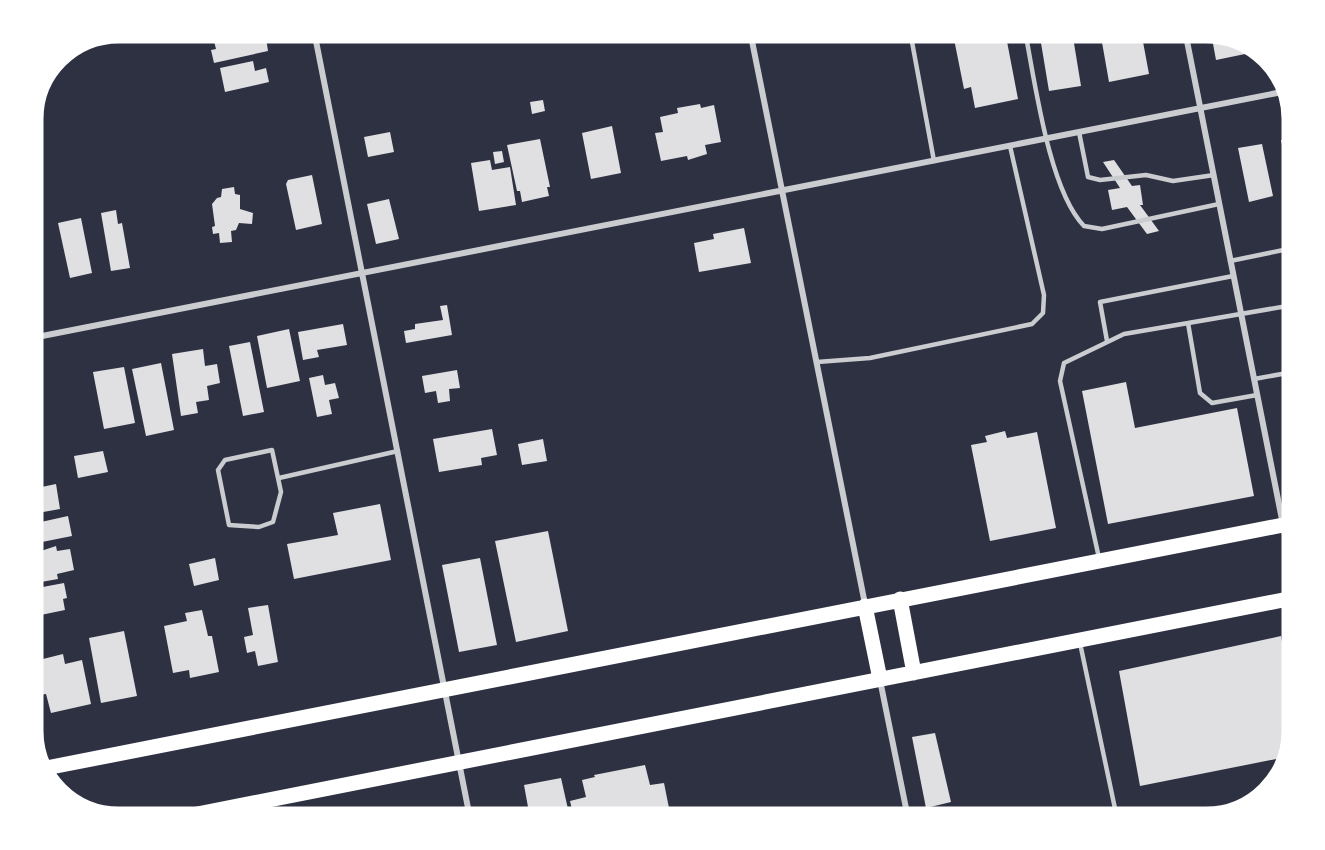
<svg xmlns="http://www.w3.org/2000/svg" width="1325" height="850" viewBox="0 0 1325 850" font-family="'Exo 2',sans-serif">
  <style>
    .building { fill: #e0e0e3 }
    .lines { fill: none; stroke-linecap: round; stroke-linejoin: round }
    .service { stroke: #caccd0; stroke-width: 4.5 }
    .minor { stroke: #caccd0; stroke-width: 6 }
    .primary { stroke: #fff; stroke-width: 15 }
    .rim { fill: none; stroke: #fff; stroke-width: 3 }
  </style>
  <rect width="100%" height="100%" fill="#2d3142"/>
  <path class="building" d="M 253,31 L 259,31 L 261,39 L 266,38 L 268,51 L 214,63 L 211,50 L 216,49 L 214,41 Z
    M 529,31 L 538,31 L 540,42 L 532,43 Z
    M 600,31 L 612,31 L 613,38 L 601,41 Z
    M 669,31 L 691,31 L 692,33 L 670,36 Z
    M 931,31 L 1005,31 L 1018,99 L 975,108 L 971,87 L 964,89 L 953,34 L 932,38 Z
    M 1039,31 L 1072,31 L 1081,86 L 1049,91 Z
    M 1100,31 L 1141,31 L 1149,74 L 1109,82 Z
    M 1211,33 L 1248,44 L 1250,53 L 1216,60 Z
    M 253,61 L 255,71 L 266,68 L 269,82 L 225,92 L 220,68 Z
    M 543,100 L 545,111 L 532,114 L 530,102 Z
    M 700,104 L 701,108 L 714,105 L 721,142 L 705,145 L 707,154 L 688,160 L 687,156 L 661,161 L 655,133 L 663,132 L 660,117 L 678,113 L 677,108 Z
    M 612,126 L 621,173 L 591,179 L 582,133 Z
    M 390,132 L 394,152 L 368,157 L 364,137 Z
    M 1293,138 L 1293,197 L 1292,197 L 1281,140 Z
    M 540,139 L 550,187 L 547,187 L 549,196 L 522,202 L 520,191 L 517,191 L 507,145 Z
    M 1262,144 L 1273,196 L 1249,202 L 1238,148 Z
    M 502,151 L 504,162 L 495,164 L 493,152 Z
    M 490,160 L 492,170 L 510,167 L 516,205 L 479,211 L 471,163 Z
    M 1114,160 L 1132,186 L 1140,185 L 1143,205 L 1140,205 L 1159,231 L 1147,234 L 1127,207 L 1112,210 L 1108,190 L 1120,188 L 1103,162 Z
    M 312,175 L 322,224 L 296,230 L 286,184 L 288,180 Z
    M 234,187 L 235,194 L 240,195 L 240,209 L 253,213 L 252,224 L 239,223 L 236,230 L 231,231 L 232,242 L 220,243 L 219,233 L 213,234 L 212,227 L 215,226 L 212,204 L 217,198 L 221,197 L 222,189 Z
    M 389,199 L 399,239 L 376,244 L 367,204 Z
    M 116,210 L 118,224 L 122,223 L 130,268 L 111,271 L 101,213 Z
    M 81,218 L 92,273 L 70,278 L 58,223 Z
    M 744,228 L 751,263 L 699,272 L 694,243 L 714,239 L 713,234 Z
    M 447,305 L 452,335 L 406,343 L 404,331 L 415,329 L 415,324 L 443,320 L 440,306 Z
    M 343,324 L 347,345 L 317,350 L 319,357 L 303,360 L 298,332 Z
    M 289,329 L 300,381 L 267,388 L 257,336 Z
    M 250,342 L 264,412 L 243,416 L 229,346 Z
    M 203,349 L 205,366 L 217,364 L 220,383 L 207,386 L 209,400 L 196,402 L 198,413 L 181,416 L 172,354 Z
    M 161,363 L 174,430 L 146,436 L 132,369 Z
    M 124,367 L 135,423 L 104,429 L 93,372 Z
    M 457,370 L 460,388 L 449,389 L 450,401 L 438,403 L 436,391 L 425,393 L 422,376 Z
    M 323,375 L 325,385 L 335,383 L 339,398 L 329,400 L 332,414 L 317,417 L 309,378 Z
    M 1126,382 L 1135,428 L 1237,408 L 1254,496 L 1108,524 L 1082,391 Z
    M 1293,404 L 1293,434 L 1292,435 L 1287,405 Z
    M 492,429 L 497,455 L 481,458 L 482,465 L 439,472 L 433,439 Z
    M 1005,431 L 1007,438 L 1037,432 L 1056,528 L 990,541 L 971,445 L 987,442 L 985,436 Z
    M 32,438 L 40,476 L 32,478 Z
    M 543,439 L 547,461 L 522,465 L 518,444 Z
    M 103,451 L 108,472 L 78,478 L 74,456 Z
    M 56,484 L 60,509 L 32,514 L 32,489 Z
    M 380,504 L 391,560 L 294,579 L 287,544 L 338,535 L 333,513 Z
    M 68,516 L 72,536 L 32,544 L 32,524 Z
    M 548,531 L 568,631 L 516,642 L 495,541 Z
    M 56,546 L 57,551 L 70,549 L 74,570 L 57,574 L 58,579 L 41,582 L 40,576 L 32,578 L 32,554 Z
    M 215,558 L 219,580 L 194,586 L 189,564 Z
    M 480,558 L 497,645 L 459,652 L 442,565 Z
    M 64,583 L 67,598 L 63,599 L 65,610 L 36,616 L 35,612 L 32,613 L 32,589 Z
    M 268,605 L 278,662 L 258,666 L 255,651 L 247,653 L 244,637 L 253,635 L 248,608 Z
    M 202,610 L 208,636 L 212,636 L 219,672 L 190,678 L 189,670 L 173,673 L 164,626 L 187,621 L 185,613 Z
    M 124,631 L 137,696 L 101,703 L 89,638 Z
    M 1281,636 L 1293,706 L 1293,732 L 1286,757 L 1140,786 L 1119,671 Z
    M 63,654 L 65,664 L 82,660 L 91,704 L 51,713 L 46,694 L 39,695 L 35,679 L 42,677 L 39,660 Z
    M 935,733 L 951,802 L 926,808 L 912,737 Z
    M 645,765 L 650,785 L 664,783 L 671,818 L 574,818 L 570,801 L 586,797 L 582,780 L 595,777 L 594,775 Z
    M 561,778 L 570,818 L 530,818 L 524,785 Z"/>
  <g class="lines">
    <path class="service" d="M 910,31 L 934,161
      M 1025,31 C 1035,82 1049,190 1084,226 L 1102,229 L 1219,204
      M 1079,132 L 1088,177 L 1100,180 L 1146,175 L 1173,181 L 1214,175
      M 1230,261 L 1293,248
      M 1188,323 L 1200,393 L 1212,403 L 1257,395
      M 1107,341 L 1100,302 L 1233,276
      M 817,362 L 870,358 L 1032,324 L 1043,313 L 1044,295 L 1010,146
      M 1254,379 L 1293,372
      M 272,450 L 281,492 L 273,522 L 259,527 L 229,525 L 218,470 L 225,460 Z
      M 279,478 L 398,451
      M 1099,558 L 1060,381 L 1064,363 L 1124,334 L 1293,305
      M 1080,643 L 1117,818"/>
    <path class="minor" d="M 314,31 L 470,818
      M 750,31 L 865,604
      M 1185,31 L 1293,575
      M 32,338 L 1287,91
      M 880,680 L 908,818"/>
    <path class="primary" d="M 900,599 L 914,673
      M 865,606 L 880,679
      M 41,769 L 1293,523
      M 177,818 L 1293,598"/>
  </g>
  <path d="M0 0H1325V850H0ZM119 42H1206A77 77 0 0 1 1283 119V731A77 77 0 0 1 1206 808H119A77 77 0 0 1 42 731V119A77 77 0 0 1 119 42Z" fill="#fff" fill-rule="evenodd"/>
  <path class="rim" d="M119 42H1206A77 77 0 0 1 1283 119V731A77 77 0 0 1 1206 808H119A77 77 0 0 1 42 731V119A77 77 0 0 1 119 42Z"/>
</svg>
